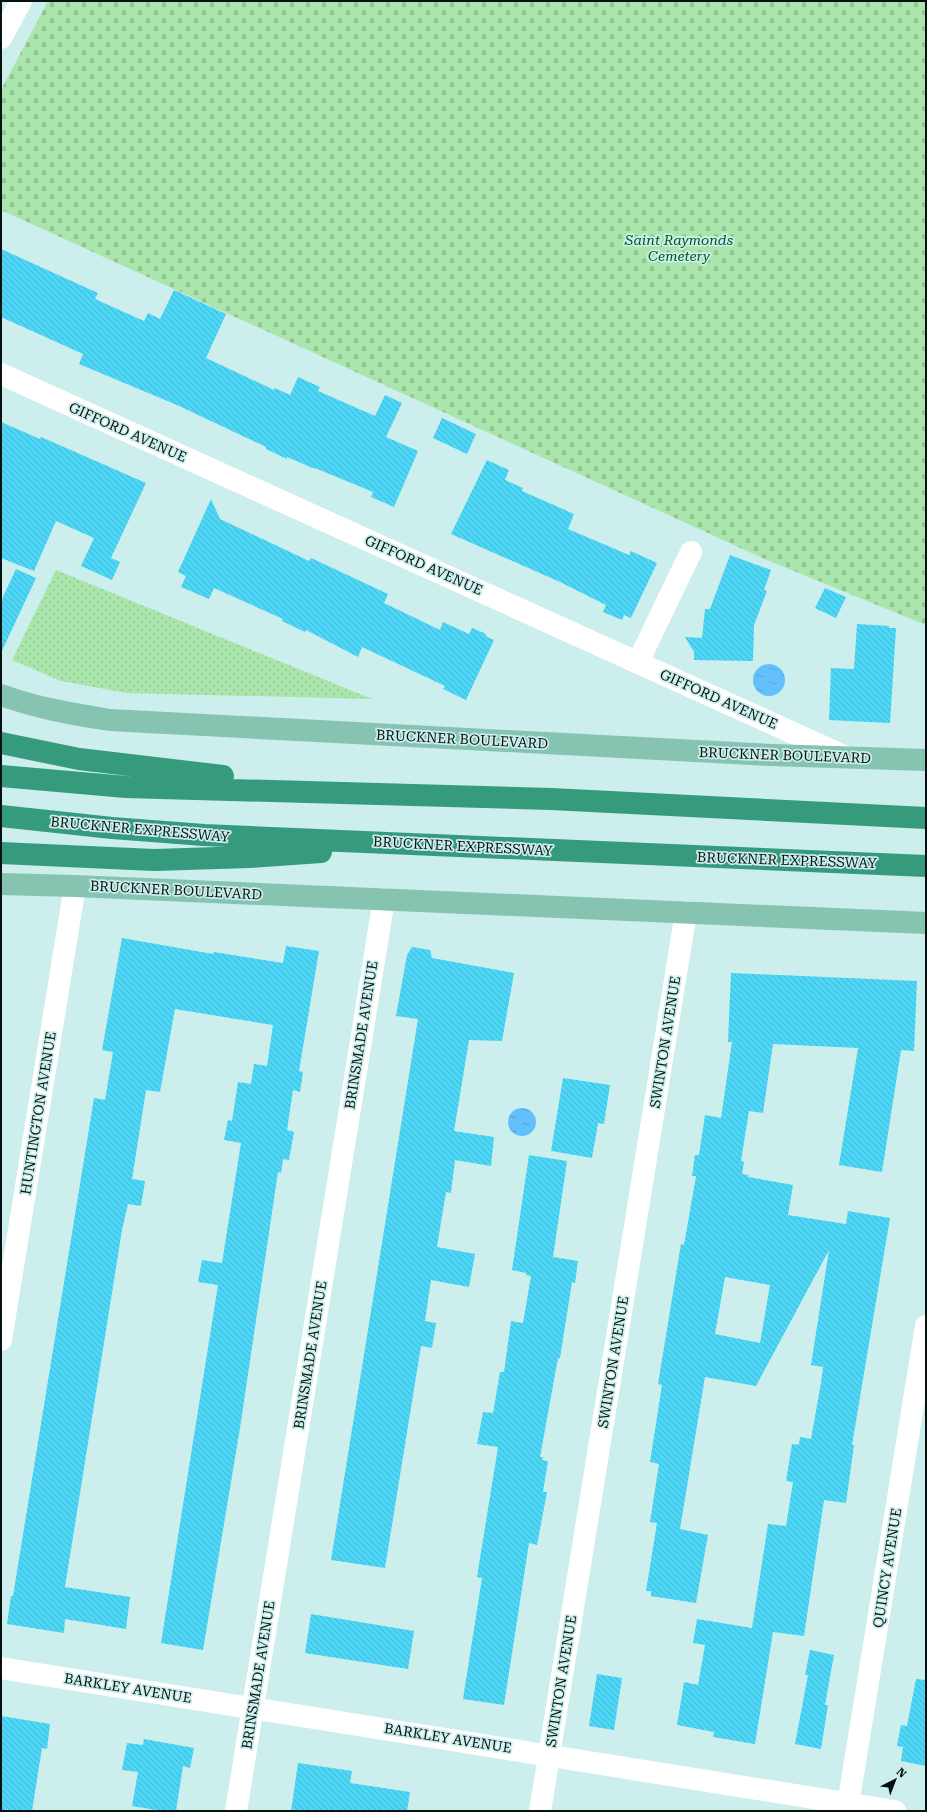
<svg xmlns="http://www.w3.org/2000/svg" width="927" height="1812" viewBox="0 0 927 1812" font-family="'Roboto Serif',serif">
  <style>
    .grass { fill: url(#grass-dots) }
    .cemetery { fill: url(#cemetery-stones) }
    .water { fill: url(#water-ripples) }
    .building { fill: url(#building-back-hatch); fill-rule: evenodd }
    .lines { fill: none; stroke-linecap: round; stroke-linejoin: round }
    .minor { stroke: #fff; stroke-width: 22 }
    .major { stroke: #86c3b0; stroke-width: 22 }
    .highway { stroke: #359b7c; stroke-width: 22 }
    .labels { text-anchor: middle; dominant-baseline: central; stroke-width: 3.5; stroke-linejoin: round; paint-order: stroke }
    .park-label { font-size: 14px; font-style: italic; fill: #005716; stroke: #cceeec }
    .street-label { font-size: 14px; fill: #061111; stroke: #cceeec }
  </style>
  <defs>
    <pattern id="grass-dots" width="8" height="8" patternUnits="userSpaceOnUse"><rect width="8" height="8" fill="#aae6ac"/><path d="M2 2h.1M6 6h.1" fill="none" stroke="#91c493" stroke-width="1.8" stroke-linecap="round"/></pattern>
    <pattern id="cemetery-stones" width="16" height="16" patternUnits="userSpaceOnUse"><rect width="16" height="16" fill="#aae6ac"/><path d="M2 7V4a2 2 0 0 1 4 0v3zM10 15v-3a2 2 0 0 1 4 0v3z" fill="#91c493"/></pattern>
    <pattern id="water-ripples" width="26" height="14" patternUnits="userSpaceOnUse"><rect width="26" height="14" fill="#63c0fc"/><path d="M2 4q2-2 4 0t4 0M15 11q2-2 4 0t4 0" fill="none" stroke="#54a4d7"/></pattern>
    <pattern id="building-back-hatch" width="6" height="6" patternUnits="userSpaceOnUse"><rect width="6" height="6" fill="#4dd6f6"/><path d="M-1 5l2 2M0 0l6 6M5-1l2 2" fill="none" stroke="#42b7d2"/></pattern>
  </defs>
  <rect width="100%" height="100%" fill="#cceeec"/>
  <path class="grass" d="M 56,570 L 372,699 L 127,693 L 61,681 L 12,660 Z"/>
  <path class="cemetery" d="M 48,1 L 926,1 L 926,625 L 767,560 L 1,210 L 1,90 Z"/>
  <path class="water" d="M753 680a16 16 0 1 1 32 0a16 16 0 1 1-32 0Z
    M508 1122a14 14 0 1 1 28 0a14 14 0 1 1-28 0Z"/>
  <path class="building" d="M 1,249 L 98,293 L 95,299 L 144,321 L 148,313 L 160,319 L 174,290 L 226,314 L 206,358 L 274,390 L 275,388 L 290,395 L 298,377 L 320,387 L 318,391 L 375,416 L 385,395 L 402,403 L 386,437 L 418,451 L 394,507 L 371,497 L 373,492 L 315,468 L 315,469 L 287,457 L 287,459 L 266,449 L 266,447 L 177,405 L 79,364 L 83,354 L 1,317 Z
    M 442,418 L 476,434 L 467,454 L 433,438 Z
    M 1,422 L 40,439 L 41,437 L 146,483 L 111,558 L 120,562 L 112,580 L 81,566 L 94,538 L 56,521 L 34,571 L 1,558 Z
    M 487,460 L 509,470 L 505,480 L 523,488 L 522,491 L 574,514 L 568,529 L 629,555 L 631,551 L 657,563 L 631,618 L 624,615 L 622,620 L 603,612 L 606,605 L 560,582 L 451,534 Z
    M 211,499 L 220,519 L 309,561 L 311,558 L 388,594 L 384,603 L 440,630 L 443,622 L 469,634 L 472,628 L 484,633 L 487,637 L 494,640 L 466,700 L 443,689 L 445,686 L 362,647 L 358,657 L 306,630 L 305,632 L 282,621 L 283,619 L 214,588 L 209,599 L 181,587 L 186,576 L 178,572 Z
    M 730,555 L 771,570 L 764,590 L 767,591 L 754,625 L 753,661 L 694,660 L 694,652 L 685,637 L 702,638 L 705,609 L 710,609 Z
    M 16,569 L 36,578 L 1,653 L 1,601 Z
    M 825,588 L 846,597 L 836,618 L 815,608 Z
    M 857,624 L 889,626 L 889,628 L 896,628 L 890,723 L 829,720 L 831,668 L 854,669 Z
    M 122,938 L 213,954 L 214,952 L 283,963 L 286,946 L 319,951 L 299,1071 L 303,1072 L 300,1092 L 293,1090 L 287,1130 L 294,1132 L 289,1160 L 283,1159 L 281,1173 L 278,1172 L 240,1428 L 203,1650 L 161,1643 L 218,1285 L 198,1282 L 202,1260 L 222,1263 L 241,1143 L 224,1140 L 228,1120 L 232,1121 L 238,1082 L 251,1084 L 254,1064 L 267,1066 L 273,1025 L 175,1009 L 160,1092 L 146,1090 L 132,1179 L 145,1181 L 141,1206 L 128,1204 L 122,1230 L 65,1587 L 130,1597 L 126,1629 L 65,1619 L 64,1633 L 7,1624 L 11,1596 L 13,1596 L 94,1098 L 105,1100 L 113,1052 L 102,1050 Z
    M 412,947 L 430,950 L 432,958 L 514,973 L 502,1041 L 469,1040 L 454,1131 L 494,1137 L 491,1166 L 455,1160 L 451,1193 L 446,1192 L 437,1247 L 475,1254 L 469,1287 L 431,1280 L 425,1321 L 436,1323 L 432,1348 L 421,1346 L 385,1568 L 331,1560 L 418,1019 L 396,1016 L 407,955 Z
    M 731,973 L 917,981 L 914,1051 L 901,1050 L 882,1172 L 839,1165 L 858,1048 L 773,1044 L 763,1113 L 749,1111 L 741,1161 L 744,1162 L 742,1174 L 748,1175 L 748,1177 L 793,1185 L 788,1215 L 846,1224 L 848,1211 L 890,1218 L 852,1445 L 854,1445 L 846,1503 L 824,1500 L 804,1636 L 773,1632 L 755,1744 L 713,1737 L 714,1732 L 677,1725 L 684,1682 L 698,1685 L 705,1645 L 693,1643 L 697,1619 L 752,1628 L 768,1524 L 786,1526 L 793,1482 L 786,1481 L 792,1444 L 799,1445 L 800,1437 L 811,1439 L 821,1383 L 823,1367 L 811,1365 L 829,1250 L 756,1386 L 705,1377 L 680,1529 L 708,1535 L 696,1603 L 651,1596 L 651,1591 L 646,1591 L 657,1523 L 650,1522 L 659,1464 L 650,1462 L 662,1385 L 658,1384 L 681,1244 L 684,1245 L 696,1176 L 692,1176 L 695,1155 L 699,1155 L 705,1115 L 721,1118 L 732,1042 L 728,1042 ZM 725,1277 L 770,1285 L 760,1343 L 715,1334 Z
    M 563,1078 L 610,1085 L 604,1124 L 598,1123 L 592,1158 L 551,1151 Z
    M 529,1155 L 567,1161 L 553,1257 L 578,1261 L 575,1283 L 572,1282 L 560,1358 L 558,1358 L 540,1457 L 543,1457 L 542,1460 L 548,1461 L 543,1492 L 547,1492 L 537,1545 L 529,1543 L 504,1705 L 463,1699 L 482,1578 L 477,1577 L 498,1447 L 477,1444 L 483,1412 L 493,1413 L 500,1372 L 504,1372 L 511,1321 L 523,1323 L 531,1276 L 526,1275 L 526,1273 L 512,1270 Z
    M 311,1614 L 414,1631 L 408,1669 L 305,1653 Z
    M 810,1650 L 834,1655 L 825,1705 L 828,1705 L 821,1749 L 795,1744 L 808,1675 L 805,1675 Z
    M 597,1674 L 622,1678 L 614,1730 L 589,1726 Z
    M 916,1679 L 926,1680 L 926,1766 L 901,1761 L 903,1747 L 897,1746 L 901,1725 L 907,1726 Z
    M 1,1716 L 50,1724 L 47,1749 L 42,1748 L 32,1811 L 1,1811 Z
    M 144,1739 L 194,1748 L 190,1768 L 183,1766 L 176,1811 L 162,1811 L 132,1806 L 138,1772 L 122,1770 L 127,1743 L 143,1745 Z
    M 298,1763 L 352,1771 L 350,1783 L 410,1792 L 407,1811 L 291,1811 Z"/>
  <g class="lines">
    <path class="minor" d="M 1,38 L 21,1
      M 1,374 L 846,757
      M 638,662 L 691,552
      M 1,1340 L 75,886
      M 1,1668 L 895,1811
      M 236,1811 L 384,899
      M 540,1811 L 686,912
      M 847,1811 L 926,1326"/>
    <path class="major" d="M 1,695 C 37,708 72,714 110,720 L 771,755 L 926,760
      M 1,884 L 75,886 L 926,923"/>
    <path class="highway" d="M 1,743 L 79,759 L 223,776
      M 1,776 L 126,787 L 551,799 L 926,818
      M 1,816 L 112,828 L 204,835 L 926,866
      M 1,853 L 154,860 L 250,857 L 321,852"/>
  </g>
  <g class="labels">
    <g class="park-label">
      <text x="679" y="240">Saint Raymonds<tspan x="679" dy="16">Cemetery</tspan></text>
    </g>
    <g class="street-label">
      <text transform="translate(128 432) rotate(24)">GIFFORD AVENUE</text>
      <text transform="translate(424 565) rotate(24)">GIFFORD AVENUE</text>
      <text transform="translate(719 699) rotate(24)">GIFFORD AVENUE</text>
      <text transform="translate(462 739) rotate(3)">BRUCKNER BOULEVARD</text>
      <text transform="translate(785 755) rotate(2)">BRUCKNER BOULEVARD</text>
      <text transform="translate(140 829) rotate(5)">BRUCKNER EXPRESSWAY</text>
      <text transform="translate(463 846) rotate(3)">BRUCKNER EXPRESSWAY</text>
      <text transform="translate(787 860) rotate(2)">BRUCKNER EXPRESSWAY</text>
      <text transform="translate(176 890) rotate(3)">BRUCKNER BOULEVARD</text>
      <text transform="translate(361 1035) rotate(-81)">BRINSMADE AVENUE</text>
      <text transform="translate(665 1042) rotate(-81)">SWINTON AVENUE</text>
      <text transform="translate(38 1113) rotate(-81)">HUNTINGTON AVENUE</text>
      <text transform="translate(310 1355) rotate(-81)">BRINSMADE AVENUE</text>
      <text transform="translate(613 1362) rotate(-81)">SWINTON AVENUE</text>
      <text transform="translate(887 1568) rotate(-81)">QUINCY AVENUE</text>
      <text transform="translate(258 1675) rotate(-81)">BRINSMADE AVENUE</text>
      <text transform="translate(561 1681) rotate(-81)">SWINTON AVENUE</text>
      <text transform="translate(128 1688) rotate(9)">BARKLEY AVENUE</text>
      <text transform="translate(448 1738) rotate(9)">BARKLEY AVENUE</text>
    </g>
  </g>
  <rect width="927" height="1812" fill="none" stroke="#061111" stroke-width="4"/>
  <g transform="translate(895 1780) rotate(42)" stroke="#cceeec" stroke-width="3" paint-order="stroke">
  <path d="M0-3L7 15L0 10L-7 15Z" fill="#061111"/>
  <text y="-6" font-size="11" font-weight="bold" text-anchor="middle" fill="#061111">N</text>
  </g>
</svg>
